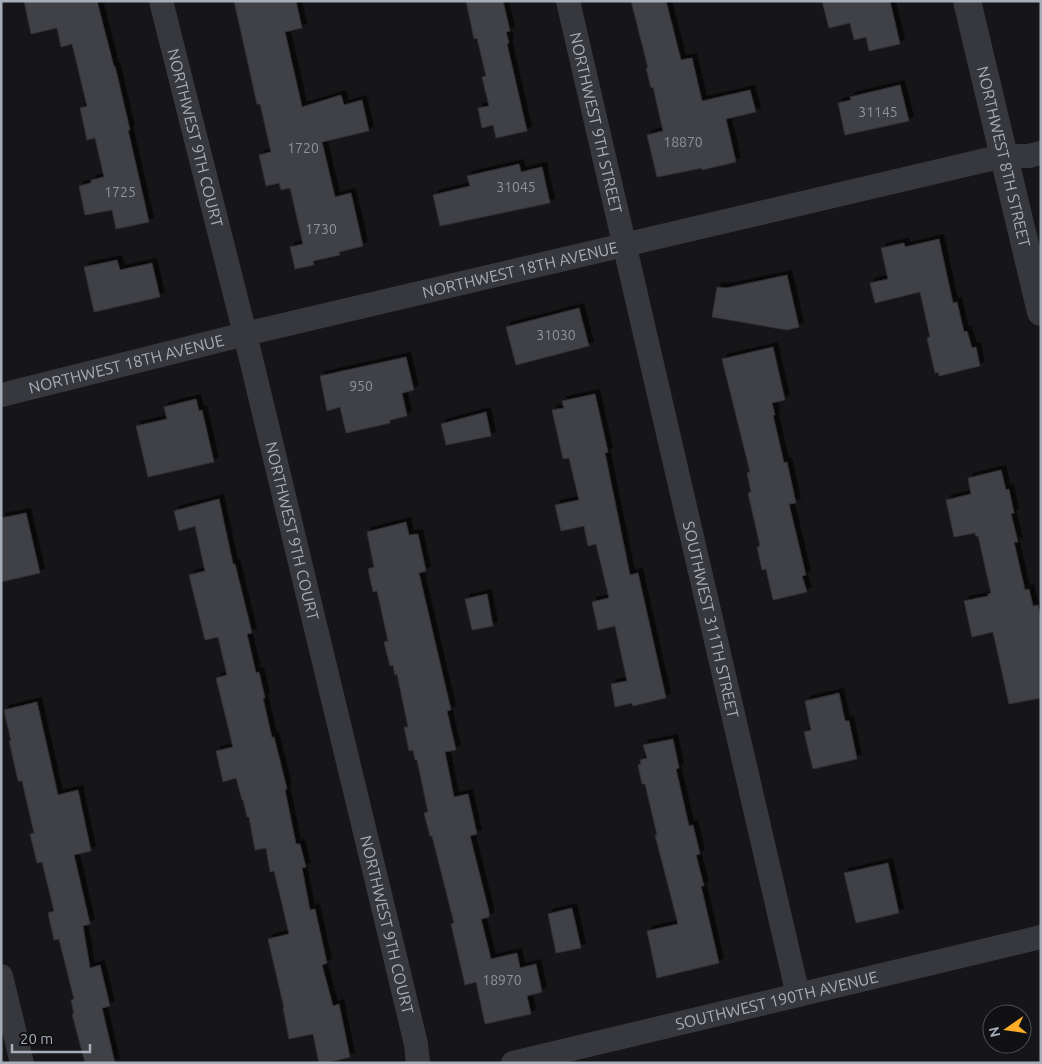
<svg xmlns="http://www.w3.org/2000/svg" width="1042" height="1064" viewBox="0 0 1042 1064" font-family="Ubuntu,sans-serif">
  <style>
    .building { fill: #404146; stroke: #303035; filter: url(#shadow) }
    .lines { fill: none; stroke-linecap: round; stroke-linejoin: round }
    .minor { stroke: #37383e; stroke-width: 24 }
    .tertiary { stroke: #37383e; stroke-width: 28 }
    .labels { text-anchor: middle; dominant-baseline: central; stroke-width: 4; stroke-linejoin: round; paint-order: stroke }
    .number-label { font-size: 14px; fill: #8d939d }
    .street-label { font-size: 16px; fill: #a7aeba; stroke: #111114 }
  </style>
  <defs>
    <filter id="shadow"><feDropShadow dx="4.5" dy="-4.5" stdDeviation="0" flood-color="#0009"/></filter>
  </defs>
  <rect width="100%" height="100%" fill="#161619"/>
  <path class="building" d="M 24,1 L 97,1 L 114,67 L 115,66 L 130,130 L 128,130 L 149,222 L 116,229 L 112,210 L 85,215 L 79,186 L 91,183 L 91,180 L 104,177 L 95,138 L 87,140 L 80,108 L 87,106 L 72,44 L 61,47 L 57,28 L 31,34 Z
    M 234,1 L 296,1 L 302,28 L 285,32 L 302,107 L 341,95 L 344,105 L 362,100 L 369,131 L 322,142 L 335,197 L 351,193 L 363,246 L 339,252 L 340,255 L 313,261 L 314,265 L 295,269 L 290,247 L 303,244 L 290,188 L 281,190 L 279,183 L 266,186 L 259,155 L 271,152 L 260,104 L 257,104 Z
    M 466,1 L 503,1 L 510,31 L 506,32 L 509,43 L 507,44 L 527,131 L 496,138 L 493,125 L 482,128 L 478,108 L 489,106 L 482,77 L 486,76 L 477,38 L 474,39 Z
    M 631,1 L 666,1 L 681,60 L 692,58 L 702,101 L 750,90 L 756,112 L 726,119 L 736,162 L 702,170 L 702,168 L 657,177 L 647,135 L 663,131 L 653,87 L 651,88 L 646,68 L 648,68 Z
    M 822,1 L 890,1 L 900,44 L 869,51 L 866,37 L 854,40 L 850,23 L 829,28 Z
    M 900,85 L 909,121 L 845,135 L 838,103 L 851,100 L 850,97 Z
    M 519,164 L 521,172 L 542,167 L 550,203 L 440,226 L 433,195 L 470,186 L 467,176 Z
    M 939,239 L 953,303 L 957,302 L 964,332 L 967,331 L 972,348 L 976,347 L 980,366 L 939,376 L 938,372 L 935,373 L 927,338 L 930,337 L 920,292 L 875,303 L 870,283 L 888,279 L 881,248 L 904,243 L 905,247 Z
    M 117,260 L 120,270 L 152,263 L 160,297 L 94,312 L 84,267 Z
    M 787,275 L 799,327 L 787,330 L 712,317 L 717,287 L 726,288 Z
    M 579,308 L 589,346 L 516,365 L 506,327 Z
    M 773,347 L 785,400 L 772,403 L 775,415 L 773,415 L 784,463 L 787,462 L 796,503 L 789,504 L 806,575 L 802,576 L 807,592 L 773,600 L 766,569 L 762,570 L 757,547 L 760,546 L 748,493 L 751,492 L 747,473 L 750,472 L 722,359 Z
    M 406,357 L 414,390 L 402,393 L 407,416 L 390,420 L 390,423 L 346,433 L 340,407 L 327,411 L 320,376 Z
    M 595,394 L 608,452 L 605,453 L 630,575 L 638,573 L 666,698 L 633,706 L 632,703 L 615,707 L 611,684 L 627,681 L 615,626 L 598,630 L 592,602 L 609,598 L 596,544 L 588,546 L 584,526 L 561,531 L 555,505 L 579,500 L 569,458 L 563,459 L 552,410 L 564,408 L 562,401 Z
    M 196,399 L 199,411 L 202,410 L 214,462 L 148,477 L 136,426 L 167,419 L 164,407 Z
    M 486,412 L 491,436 L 446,445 L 441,424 Z
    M 1001,470 L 1006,490 L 1009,489 L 1014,513 L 1011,514 L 1018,542 L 1014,542 L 1025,590 L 1029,589 L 1033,606 L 1038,605 L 1041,619 L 1041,698 L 1009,704 L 993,632 L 972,637 L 964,601 L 988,596 L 988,594 L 991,593 L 978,536 L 976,536 L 975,533 L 954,537 L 946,500 L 971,494 L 968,478 Z
    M 219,499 L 233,564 L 235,564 L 252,633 L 247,634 L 256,673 L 259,672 L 265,698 L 263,698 L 272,738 L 274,737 L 287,789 L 285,790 L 296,844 L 300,844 L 306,867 L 302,868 L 310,910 L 315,909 L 327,963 L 322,965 L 333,1006 L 339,1004 L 350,1057 L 326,1063 L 319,1063 L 313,1034 L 289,1039 L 283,1008 L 284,1008 L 268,939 L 289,934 L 277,883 L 274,871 L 270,872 L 266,848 L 255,850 L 249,817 L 247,817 L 243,800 L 242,800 L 236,778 L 223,782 L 216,751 L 233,747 L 216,678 L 227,675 L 218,637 L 205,640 L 189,575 L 205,571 L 195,526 L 179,531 L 174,511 Z
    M 26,513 L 40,573 L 1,582 L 1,518 Z
    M 406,522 L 409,535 L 418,534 L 426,571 L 419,573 L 451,710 L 447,711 L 456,750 L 445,752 L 454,797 L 468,794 L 477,834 L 470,836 L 489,912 L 489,917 L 481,919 L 491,959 L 517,953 L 520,968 L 536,964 L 542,992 L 527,996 L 531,1014 L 485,1024 L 476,982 L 465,985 L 451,924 L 454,923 L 432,836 L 430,836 L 424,813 L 428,812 L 417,760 L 415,760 L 413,750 L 409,751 L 404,727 L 408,727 L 397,674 L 395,675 L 393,665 L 390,666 L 384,642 L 388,641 L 377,591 L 373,592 L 368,569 L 374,567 L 367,532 Z
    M 487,594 L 493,626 L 472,630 L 465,599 Z
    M 839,693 L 845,721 L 849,721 L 857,759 L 813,769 L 804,732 L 811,730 L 805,701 Z
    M 37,702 L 58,795 L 78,790 L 91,851 L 74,855 L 90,924 L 83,926 L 90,968 L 100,965 L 110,1006 L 102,1008 L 115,1063 L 85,1063 L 72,1014 L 74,1014 L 71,1000 L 74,999 L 59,939 L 54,940 L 48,913 L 54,911 L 42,862 L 37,863 L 30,834 L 34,833 L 22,781 L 18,781 L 9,741 L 11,741 L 4,710 Z
    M 673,739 L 679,768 L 676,769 L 689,826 L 693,825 L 700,854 L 696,855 L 704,886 L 701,886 L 719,963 L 657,978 L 647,931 L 678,924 L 655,835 L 657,835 L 645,784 L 642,784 L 638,765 L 641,764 L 640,760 L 647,758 L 643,745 Z
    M 888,863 L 899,913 L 856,923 L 844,873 Z
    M 572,908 L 581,948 L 556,953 L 548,914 Z"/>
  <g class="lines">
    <g class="minor">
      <path id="s1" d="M 161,1 L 245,334 L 416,1044 L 418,1063"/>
      <path id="s2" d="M 568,1 L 798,995"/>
      <path id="s3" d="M 1,395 L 245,334 L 1003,156 L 1029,156 L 1041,153"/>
      <path d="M 1,976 L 22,1063"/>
      <path id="s4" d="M 513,1063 L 1041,937"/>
    </g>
    <path class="tertiary" id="s5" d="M 967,1 L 1041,312"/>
  </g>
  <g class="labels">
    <g class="number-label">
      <text x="878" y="112">31145</text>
      <text x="683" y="142">18870</text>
      <text x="303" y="148">1720</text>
      <text x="516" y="187">31045</text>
      <text x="120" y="192">1725</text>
      <text x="321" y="229">1730</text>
      <text x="556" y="335">31030</text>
      <text x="361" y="386">950</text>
      <text x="502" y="980">18970</text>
    </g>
    <g class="street-label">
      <text stroke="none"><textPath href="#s2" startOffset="125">NORTHWEST 9TH STREET</textPath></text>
      <text stroke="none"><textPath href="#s1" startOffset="141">NORTHWEST 9TH COURT</textPath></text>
      <text stroke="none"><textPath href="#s5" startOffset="160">NORTHWEST 8TH STREET</textPath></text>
      <text stroke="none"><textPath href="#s3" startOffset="534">NORTHWEST 18TH AVENUE</textPath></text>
      <text stroke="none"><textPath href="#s3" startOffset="129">NORTHWEST 18TH AVENUE</textPath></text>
      <text stroke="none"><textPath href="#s1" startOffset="546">NORTHWEST 9TH COURT</textPath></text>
      <text stroke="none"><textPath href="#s2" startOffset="635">SOUTHWEST 311TH STREET</textPath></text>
      <text stroke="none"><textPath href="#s1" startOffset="951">NORTHWEST 9TH COURT</textPath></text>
      <text stroke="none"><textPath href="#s4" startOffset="271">SOUTHWEST 190TH AVENUE</textPath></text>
    </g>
  </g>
  <rect width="1042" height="1064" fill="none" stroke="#a7aeba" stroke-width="5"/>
  <g transform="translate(1007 1029) rotate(257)"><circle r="24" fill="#111114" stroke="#4d5056"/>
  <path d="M0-4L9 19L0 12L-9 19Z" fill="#ffac28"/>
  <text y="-8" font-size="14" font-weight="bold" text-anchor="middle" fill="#a7aeba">N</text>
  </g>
  <path d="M12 1044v8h78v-8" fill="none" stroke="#a7aeba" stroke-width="2.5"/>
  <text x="20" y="1044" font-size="15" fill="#a7aeba" stroke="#111114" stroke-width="4" paint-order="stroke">20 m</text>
</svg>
